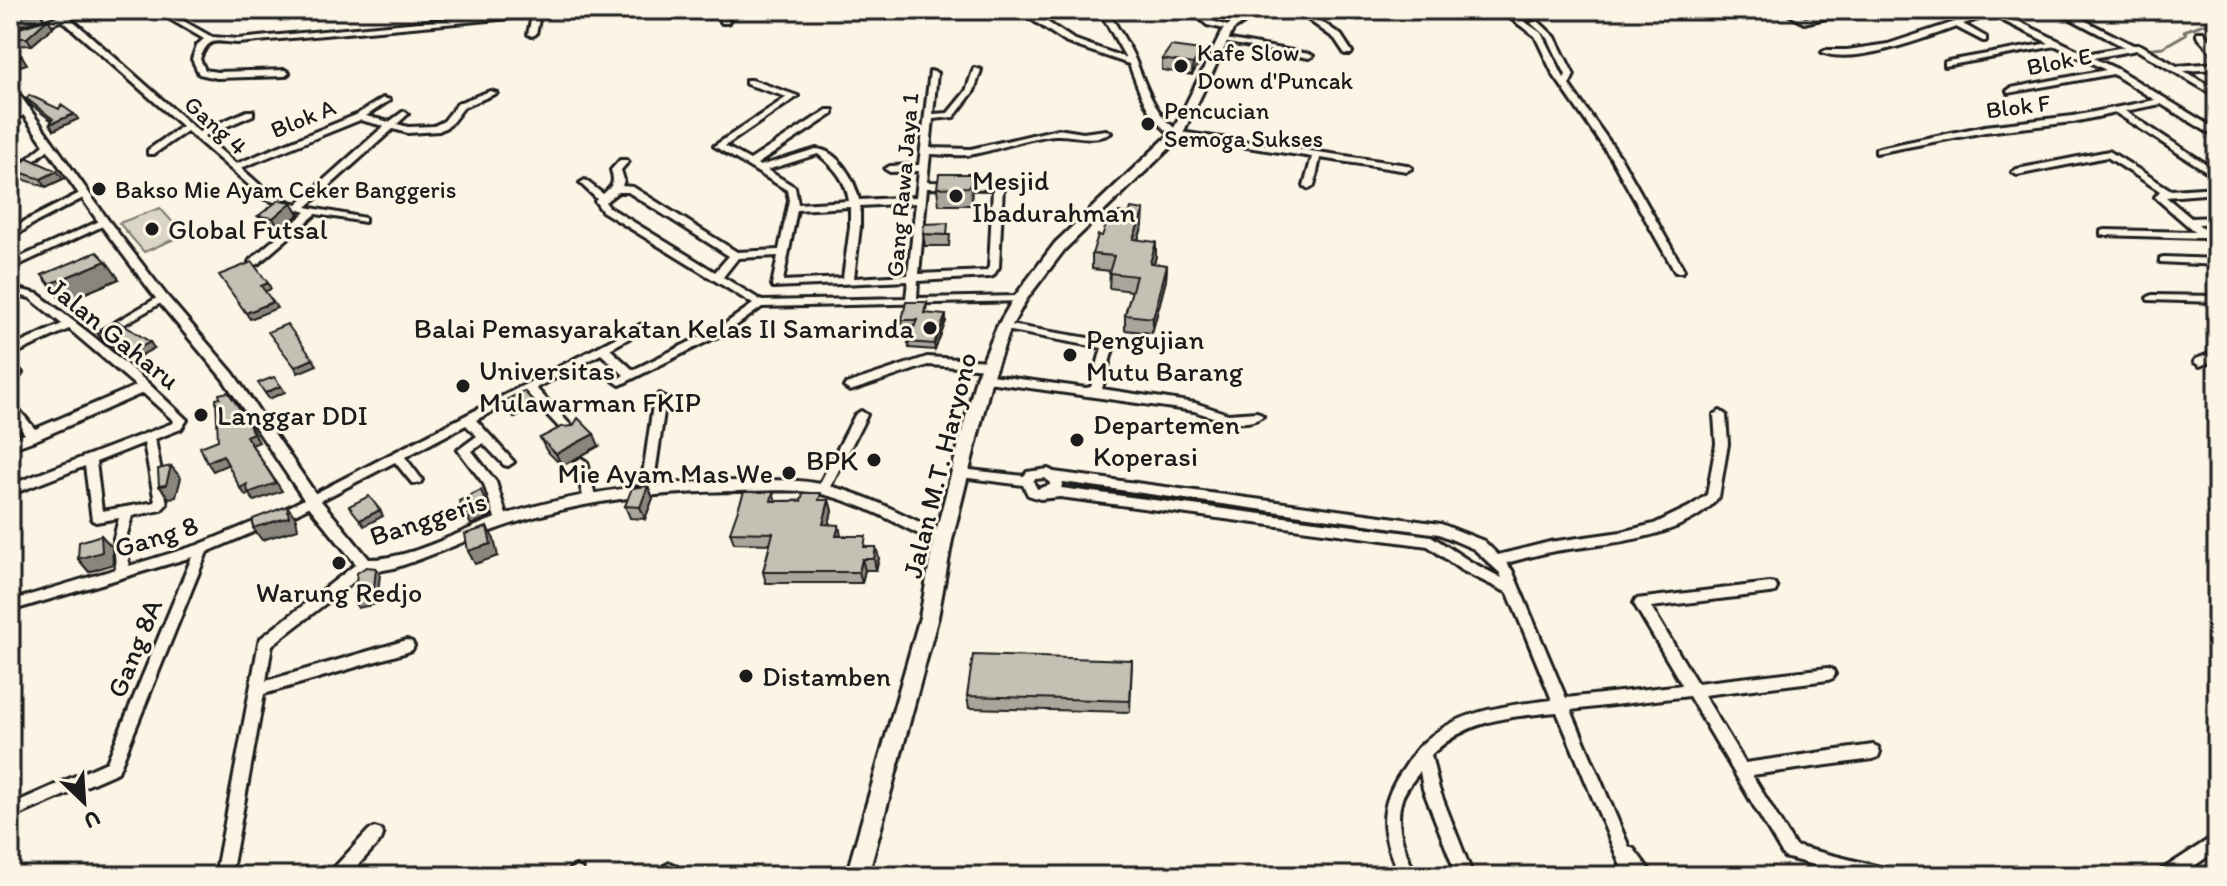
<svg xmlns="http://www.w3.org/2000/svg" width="2227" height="886" viewBox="0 0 2227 886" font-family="Itim,sans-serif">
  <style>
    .green { fill: #dbd5c8; stroke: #7c7872; stroke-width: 2 }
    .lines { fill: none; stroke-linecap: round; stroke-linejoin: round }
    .stream { stroke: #75726c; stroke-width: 3 }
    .minor-casing { stroke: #1c1c1c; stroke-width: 6 }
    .tertiary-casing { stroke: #1c1c1c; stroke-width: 6 }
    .secondary-casing { stroke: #1c1c1c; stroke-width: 6 }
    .minor { fill: #fcf5e5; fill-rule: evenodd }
    .tertiary { fill: #fcf5e5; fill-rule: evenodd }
    .secondary { fill: #fcf5e5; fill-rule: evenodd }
    .wall { fill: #a9a59a; stroke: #1c1c1c; stroke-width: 2 }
    .shaded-wall { fill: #89867d; stroke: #1c1c1c; stroke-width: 2 }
    .building { fill: #c4c0b3; stroke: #1c1c1c; stroke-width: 2 }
    .poi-dot { fill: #1c1c1c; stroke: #fcf5e5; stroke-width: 3 }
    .labels { text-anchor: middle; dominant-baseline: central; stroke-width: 6; stroke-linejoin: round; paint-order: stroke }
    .far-poi-label { font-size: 24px; fill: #1c1c1c; stroke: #fcf5e5; text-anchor: start }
    .far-street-label { font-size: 24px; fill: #1c1c1c; stroke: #fcf5e5 }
    .poi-label { font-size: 28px; fill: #1c1c1c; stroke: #fcf5e5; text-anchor: start }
    .street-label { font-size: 28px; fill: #1c1c1c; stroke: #fcf5e5 }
  </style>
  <rect width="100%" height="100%" fill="#fcf5e5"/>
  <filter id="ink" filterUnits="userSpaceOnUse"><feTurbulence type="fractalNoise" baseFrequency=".0125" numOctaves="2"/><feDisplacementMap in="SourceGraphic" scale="16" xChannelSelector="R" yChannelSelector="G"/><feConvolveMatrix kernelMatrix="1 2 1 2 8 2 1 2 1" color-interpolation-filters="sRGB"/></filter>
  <g filter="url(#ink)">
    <path class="green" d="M 160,208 L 184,235 L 144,252 L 119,223 Z"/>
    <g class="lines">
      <path class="stream" d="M 2137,50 L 2163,47 L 2186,34 L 2184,31 L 2207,23 L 2211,16 L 2205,10"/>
      <g class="minor-casing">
        <path id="minor" d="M 154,10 L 164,10 L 212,37 L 238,39 L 537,11 L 578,10 L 574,12 L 540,15 L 536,34 L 532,36 L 528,34 L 532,16 L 238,43 C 216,42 209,35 200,59 L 205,70 L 217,72 L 285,70 L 289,73 L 285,76 L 217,78 L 199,74 L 192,59 L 197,45 L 204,39 Z
          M 712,10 L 720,10 L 729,21 L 728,23 L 722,23 Z
          M 1022,10 L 1029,10 L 1073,39 L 1126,58 L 1099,10 L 1107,10 C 1115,24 1125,38 1132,53 C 1146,82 1151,113 1180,132 L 1407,165 L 1412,168 L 1407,171 L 1320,158 L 1314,186 L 1309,189 L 1304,186 L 1312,157 L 1174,136 C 1147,119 1140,92 1129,64 L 1067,43 L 1022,13 Z
          M 1190,10 L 1199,10 L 1213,21 L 1233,28 L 1229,30 L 1207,25 Z
          M 1295,10 L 1304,10 L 1341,35 L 1352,52 L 1351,54 L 1345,54 L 1335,39 Z
          M 1499,10 L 1508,10 L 1541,33 L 1564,78 L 1566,75 L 1548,38 L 1531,23 L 1538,21 L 1555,37 L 1574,75 L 1569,85 L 1621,158 L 1684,270 L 1683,272 L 1675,272 L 1674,270 L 1611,158 L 1553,74 L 1535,36 Z
          M 1781,10 L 1791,10 L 1805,18 L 1845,10 L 1860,10 L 1804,23 Z
          M 1983,10 L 1995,10 L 2086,54 L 2124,47 L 2054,10 L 2064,10 L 2133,45 L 2141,45 L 2177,66 L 2217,63 L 2217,69 L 2184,71 L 2217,90 L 2217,97 L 2137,50 L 2093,58 L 2117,69 L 2217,130 L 2217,137 L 2214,136 L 2161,104 L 2125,111 L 2217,171 L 2217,178 L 2116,113 L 2073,122 L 1985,132 L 1876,153 L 1876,149 L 1879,148 L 1985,126 L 2073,116 L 2155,100 L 2113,74 L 2008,93 L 2007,91 L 2011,88 L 2106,70 L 2056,46 L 1945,66 L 1945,62 L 1948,61 L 2049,43 L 1991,15 L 1963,24 L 1986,37 L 1986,41 L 1983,41 L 1956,27 C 1926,38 1851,66 1822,52 L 1826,50 L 1847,50 L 1888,44 L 1985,12 Z
          M 62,16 L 68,16 L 199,132 L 247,111 L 253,111 L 253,115 L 204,136 L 236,164 L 356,115 L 383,98 L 390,100 L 366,116 L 389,122 L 404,111 L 408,114 L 397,124 L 408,127 L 434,126 L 444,121 L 458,103 L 490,91 L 497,93 L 464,107 L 450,125 L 439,131 L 408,133 L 393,129 L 306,207 L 365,218 L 365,222 L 316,214 L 258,264 L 254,265 L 249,262 L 250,260 L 306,212 L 265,199 L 187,131 L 154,154 L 148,154 L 148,150 L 182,126 L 62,20 ZM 360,120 L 384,126 L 297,204 L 271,195 L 241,168 Z
          M 2197,32 L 2203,32 L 2217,48 L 2217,55 L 2214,55 L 2197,36 Z
          M 1220,38 L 1309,54 L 1313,56 L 1309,58 L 1223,42 L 1220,42 Z
          M 974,68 L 981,70 L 974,91 L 954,117 L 933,119 L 930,148 L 971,149 L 1058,129 L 1083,133 L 1106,130 L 1111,133 C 1093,143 1074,134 1055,135 C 1028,137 1001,149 974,154 C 960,157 944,154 930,154 L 927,182 L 998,183 L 1003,186 L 999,267 L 993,276 L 989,277 L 918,281 L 917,298 L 1020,296 L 1024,297 L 1025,299 L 1024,301 L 762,307 L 730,330 L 620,385 L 614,381 L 624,375 L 601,354 L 536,388 L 576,431 L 578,434 L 576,437 L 568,437 L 527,393 L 476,420 L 514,462 L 508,466 L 504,465 L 483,443 L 472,451 L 496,482 L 508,521 L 507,524 L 497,524 L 484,484 L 458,450 L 477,436 L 466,425 L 405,457 L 420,477 L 422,480 L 420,483 L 412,483 L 395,462 L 293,515 L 207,552 L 118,772 L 10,819 L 10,805 L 107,762 L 192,557 L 10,611 L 10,601 L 116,569 L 114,538 L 119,518 L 96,522 L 92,520 L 85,466 L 10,495 L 10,485 L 173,423 L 174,421 L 143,393 L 38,439 L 10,449 L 10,440 L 25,434 L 10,415 L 10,403 L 14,404 L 35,429 L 136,386 L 69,329 L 10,356 L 10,348 L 62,324 L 30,298 L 10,293 L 10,287 L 38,294 L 94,337 L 149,384 L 187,420 L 181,429 L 155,439 L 167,504 L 161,510 L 132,516 L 126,538 L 129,566 L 198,545 L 285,509 L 640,325 L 644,324 L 649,327 L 610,349 L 633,370 L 722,326 L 753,304 L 602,211 L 595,201 L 597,199 L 580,183 L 585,180 L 603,194 C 613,186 615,182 611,170 L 620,160 L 626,160 L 628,162 L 621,170 L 624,180 L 622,186 L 633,187 L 737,252 L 779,250 L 789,200 L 787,190 L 714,146 L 787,97 L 746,84 L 746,80 L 752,80 L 798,96 L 725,146 L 750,160 L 827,110 L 833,110 L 833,114 L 757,164 L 760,166 L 816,149 C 838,150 855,180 859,200 L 916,197 L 919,171 L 890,172 L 885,169 L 890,166 L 919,165 L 930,71 L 937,73 L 933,114 L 948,113 L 966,91 ZM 818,154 C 834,167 846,180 849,201 L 798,204 L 795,187 L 767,170 ZM 927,188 L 993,189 L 989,267 L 986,271 L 919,274 ZM 618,192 L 628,192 L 729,256 L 715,272 L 609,207 L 605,202 ZM 916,203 L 908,275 L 854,278 L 860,227 L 860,206 ZM 850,207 L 850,227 L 843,278 L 783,281 L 797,210 ZM 778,256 L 772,285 L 773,287 L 908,281 L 906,298 L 762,301 L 723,277 L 738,258 ZM 144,443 L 155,502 L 102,511 L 96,462 Z
          M 27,107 L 30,108 L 30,112 L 10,122 L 10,115 Z
          M 49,141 L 52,142 L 52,146 L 10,181 L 10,173 Z
          M 2109,151 L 2171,190 L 2217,187 L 2217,193 L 2166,197 L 2191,218 L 2217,217 L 2217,223 L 2198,224 L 2217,240 L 2217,248 L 2203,238 L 2101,235 L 2101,231 L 2105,230 L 2195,232 L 2157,199 L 2155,197 L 2160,191 L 2107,157 L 2017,175 L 2012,172 L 2017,169 Z
          M 84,191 L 89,194 L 87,196 L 31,225 L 10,240 L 10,232 L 25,221 Z
          M 104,219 L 107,220 L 107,224 L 10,269 L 10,262 Z
          M 2164,257 L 2217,259 L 2217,265 L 2160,262 L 2160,258 Z
          M 162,295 L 167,298 L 166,300 L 111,332 L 107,334 L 102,330 Z
          M 2152,295 L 2217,296 L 2217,302 L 2148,300 L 2147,298 Z
          M 1004,324 L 1112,342 L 1114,345 L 1102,389 L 1195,403 L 1228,414 L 1257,412 L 1263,416 C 1245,430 1213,417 1194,411 L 980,381 L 978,378 L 984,374 L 1086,388 L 1091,387 L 1102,348 L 1000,329 L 999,327 L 1000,325 Z
          M 2217,351 L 2217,359 L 2200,366 L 2194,362 L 2196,359 Z
          M 927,357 L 989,361 L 995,365 L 989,369 L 928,365 L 850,391 L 844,387 L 846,384 Z
          M 10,363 L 14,364 L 22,373 L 20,376 L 16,377 L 10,374 Z
          M 660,394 L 666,398 L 653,488 L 651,491 L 643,491 L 641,488 L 654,398 Z
          M 861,411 L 867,415 L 829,489 L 827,492 L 819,492 L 817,489 L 855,415 Z
          M 1720,411 L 1726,415 L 1728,444 L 1719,497 C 1684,540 1606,543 1555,551 C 1539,554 1522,559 1506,563 L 1512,570 L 1566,698 L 1682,685 L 1636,607 L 1634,603 L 1636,599 L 1770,583 L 1775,584 L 1777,588 L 1775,592 L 1770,593 L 1651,607 L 1697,683 L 1828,668 L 1833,670 L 1835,674 L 1833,678 L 1828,680 L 1704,695 L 1745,763 L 1873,745 L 1878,747 L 1880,752 L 1878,757 L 1873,759 L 1752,775 L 1795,846 L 1884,868 L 1890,871 L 1892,876 L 1854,876 L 1784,857 L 1689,696 L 1571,710 L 1629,847 L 1634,849 L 1654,876 L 1625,876 L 1557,712 C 1510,717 1471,718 1434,752 L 1431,755 L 1439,789 L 1473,876 L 1457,876 L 1423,789 L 1420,771 C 1414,780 1405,789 1402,799 C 1393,825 1406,853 1416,876 L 1400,876 C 1381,836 1376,809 1402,771 C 1408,763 1413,752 1420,746 C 1456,710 1504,706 1552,700 L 1508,593 L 1461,570 L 1428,546 L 1060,497 L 1040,499 L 1028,495 L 1023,485 L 961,477 L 955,473 L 961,469 L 1024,476 L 1027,472 L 1048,469 L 1054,472 L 1441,524 L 1484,541 L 1498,555 L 1550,542 L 1621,532 L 1654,524 L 1689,507 L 1707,495 L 1716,444 L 1714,415 ZM 1045,478 L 1050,483 L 1050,485 L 1037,489 L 1033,481 L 1035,479 ZM 1063,482 L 1439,534 L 1474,549 L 1500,573 L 1502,578 L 1471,562 L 1431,536 L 1061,488 Z
          M 581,458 L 587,462 L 595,496 L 593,499 L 585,499 L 583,496 L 575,462 Z
          M 365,560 L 370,561 L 372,565 L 370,569 L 272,645 L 266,681 L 407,640 L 412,642 L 414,646 L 412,650 L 407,652 L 264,694 L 231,876 L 215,876 L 259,642 L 261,638 L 360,561 Z
          M 375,828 L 381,830 L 383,835 L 381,840 L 348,876 L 329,876 L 331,871 L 369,830 Z
          M 2217,834 L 2217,850 L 2180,876 L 2158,876 L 2160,871 Z
          M 670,863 L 676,866 L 678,871 L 677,876 L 661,876 L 664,866 Z
          M 576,866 L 582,869 L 583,876 L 567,876 L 570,869 Z"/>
      </g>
      <g class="tertiary-casing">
        <path id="tertiary" d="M 79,10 L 93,10 L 10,38 L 10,32 Z
          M 10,86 L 14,87 L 108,220 L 166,295 L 233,373 L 317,496 L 369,559 C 414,559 464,528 507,514 C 586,490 664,481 747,481 C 773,480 800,479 825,485 C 869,495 908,517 948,536 L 951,540 L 948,544 L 938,544 C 902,526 866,505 826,495 C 797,488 766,491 736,491 C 658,492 582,500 508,525 C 469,538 433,556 394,568 L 378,571 L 360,569 L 307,504 L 223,379 L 158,301 L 100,224 L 10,96 Z"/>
      </g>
      <g class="secondary-casing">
        <path id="secondary" d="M 1251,10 L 1263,10 L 1233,30 L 1181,137 L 1065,249 L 1026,300 L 1011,327 L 992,378 L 952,540 L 938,617 L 868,876 L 846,876 L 920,617 L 934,540 L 976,378 L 997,327 L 1015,296 L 1055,243 L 1172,132 L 1224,28 Z"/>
      </g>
      <use href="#minor" class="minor"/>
      <use href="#tertiary" class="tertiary"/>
      <use href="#secondary" class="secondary"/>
    </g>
    <path class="wall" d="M 53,27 L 32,45 L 10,46 L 10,31 Z
      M 1162,59 L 1200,61 L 1192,75 L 1162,70 Z
      M 27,99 L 74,114 L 78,119 L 54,130 L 50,124 L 52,121 L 31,105 Z
      M 13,170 L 63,179 L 46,187 L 19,178 Z
      M 971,174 L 972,205 L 939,205 L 937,188 Z
      M 299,214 L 280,230 L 265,228 L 258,216 Z
      M 1117,218 L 1143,225 L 1138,240 L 1156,256 L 1154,264 L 1167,265 L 1166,280 L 1152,333 L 1125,330 L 1125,315 L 1132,291 L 1109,288 L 1110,271 L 1092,269 L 1092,254 L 1102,236 Z
      M 923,234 L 950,235 L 949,246 L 925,246 Z
      M 106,261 L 119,279 L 64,302 L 55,293 L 42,275 Z
      M 927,302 L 926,313 L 946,321 L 935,350 L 909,348 L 908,342 L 915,326 L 903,326 L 902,320 Z
      M 98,334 L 154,348 L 129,362 L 102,340 Z
      M 502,402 L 536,407 L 515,418 L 505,408 Z
      M 540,438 L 599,446 L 562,466 L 546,450 Z
      M 648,486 L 653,498 L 645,519 L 630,518 L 625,506 Z
      M 773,492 L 776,501 L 829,500 L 832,511 L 829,524 L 841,536 L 868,547 L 879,558 L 876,570 L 865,570 L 862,583 L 766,583 L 763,572 L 770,544 L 734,543 L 730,532 Z
      M 1132,660 L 1130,712 L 969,708 L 967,696 Z"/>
    <path class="shaded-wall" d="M 39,11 L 44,18 L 10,29 L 10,20 Z
      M 48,19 L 53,27 L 32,45 L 27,38 Z
      M 1201,50 L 1200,61 L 1192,75 L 1193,64 Z
      M 22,56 L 27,64 L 11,69 L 10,60 Z
      M 74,114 L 78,119 L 54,130 L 50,124 Z
      M 17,117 L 21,123 L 10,131 L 10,122 Z
      M 15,132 L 19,138 L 10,145 L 10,136 Z
      M 17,154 L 21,160 L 10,171 L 10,161 Z
      M 57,171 L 63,179 L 46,187 L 41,179 Z
      M 292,202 L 299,214 L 280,230 L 273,218 Z
      M 1144,210 L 1143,225 L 1133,254 L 1133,239 Z
      M 1156,242 L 1156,256 L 1150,278 L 1150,263 Z
      M 106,261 L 119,279 L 64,302 L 50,284 Z
      M 1167,265 L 1166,280 L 1152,333 L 1153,318 Z
      M 268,283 L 271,289 L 264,292 L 261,286 Z
      M 273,302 L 277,308 L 250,319 L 246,313 Z
      M 946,315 L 946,321 L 935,350 L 934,344 Z
      M 150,342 L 154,348 L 129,362 L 125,356 Z
      M 313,359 L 317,365 L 298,373 L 295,367 Z
      M 281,386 L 285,392 L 269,399 L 265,393 Z
      M 533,401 L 536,407 L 515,418 L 512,412 Z
      M 244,415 L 259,442 L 252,445 L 282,491 L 254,501 L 249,494 L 246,496 L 240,488 L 246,436 Z
      M 594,434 L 599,446 L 562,466 L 556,454 Z
      M 223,455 L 229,464 L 213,471 L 207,462 Z
      M 171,466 L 181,478 L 176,497 L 169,498 L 159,486 Z
      M 648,486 L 653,498 L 645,519 L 640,507 Z
      M 481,490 L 491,516 L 471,525 L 468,519 Z
      M 829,500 L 832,511 L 826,536 L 823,524 Z
      M 287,506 L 296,518 L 298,529 L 262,540 L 253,528 Z
      M 380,510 L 383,516 L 364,526 L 360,520 Z
      M 839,525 L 841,536 L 836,536 Z
      M 487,527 L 494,539 L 498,556 L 475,564 L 468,551 Z
      M 101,535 L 112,547 L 113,564 L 89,572 L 78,559 Z
      M 876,547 L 879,558 L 876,570 L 874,559 Z
      M 862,559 L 865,570 L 862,583 L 859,572 Z
      M 376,568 L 380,574 L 377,604 L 358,608 L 354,602 Z"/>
    <path class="building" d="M 14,10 L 17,10 L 23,15 L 39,11 L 10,20 L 10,11 Z
      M 48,19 L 27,38 L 10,38 L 10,31 Z
      M 10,46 L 22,56 L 10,60 Z
      M 1171,46 L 1201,50 L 1193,64 L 1162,59 Z
      M 29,95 L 59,109 L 61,105 L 74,114 L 50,124 L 53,119 L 27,99 Z
      M 12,152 L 17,154 L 10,161 L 10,154 Z
      M 28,158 L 57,171 L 41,179 L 13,170 Z
      M 939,174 L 971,174 L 970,187 L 937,188 Z
      M 279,200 L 292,202 L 273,218 L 258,216 Z
      M 1131,208 L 1144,210 L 1133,239 L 1156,242 L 1150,263 L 1167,265 L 1153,318 L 1125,315 L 1136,276 L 1109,273 L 1114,256 L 1092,254 L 1098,235 L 1102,236 L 1109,217 L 1117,218 L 1119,212 L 1129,214 Z
      M 948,223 L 947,235 L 923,234 L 924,224 Z
      M 97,252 L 106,261 L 50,284 L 42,275 Z
      M 252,262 L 268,283 L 261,286 L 273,302 L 246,313 L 219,275 Z
      M 906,302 L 927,302 L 924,313 L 946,315 L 934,344 L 908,342 L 917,320 L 902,320 Z
      M 119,322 L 150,342 L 125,356 L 98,334 Z
      M 287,324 L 313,359 L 295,367 L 268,332 Z
      M 274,377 L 281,386 L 265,393 L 258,383 Z
      M 524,391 L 533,401 L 512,412 L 502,402 Z
      M 228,392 L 244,415 L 253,433 L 246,436 L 276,483 L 248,493 L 247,484 L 240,488 L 223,455 L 207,462 L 200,447 L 218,440 L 216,399 L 220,398 L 219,394 Z
      M 578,418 L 594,434 L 556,454 L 540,438 L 561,427 L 573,426 Z
      M 171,466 L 166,485 L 159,486 L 158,469 Z
      M 648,486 L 640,507 L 625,506 L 632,488 Z
      M 481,490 L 488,510 L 468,519 L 459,501 Z
      M 744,492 L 773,492 L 771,501 L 801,501 L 803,493 L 821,493 L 819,500 L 829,500 L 823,524 L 839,525 L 836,536 L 866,536 L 864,547 L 876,547 L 874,559 L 862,559 L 859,572 L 763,572 L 773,533 L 730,532 Z
      M 369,496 L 380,510 L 360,520 L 349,506 Z
      M 287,506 L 289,517 L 253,528 L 253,519 Z
      M 487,527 L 491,544 L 468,551 L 465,534 Z
      M 101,535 L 102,552 L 78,559 L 79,542 Z
      M 366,567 L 376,568 L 373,598 L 354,602 L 357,573 Z
      M 973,655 L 1132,660 L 1130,701 L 967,696 Z"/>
  </g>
  <g class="poi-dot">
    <circle cx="1181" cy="66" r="8"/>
    <circle cx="1148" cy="124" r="8"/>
    <circle cx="99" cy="189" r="8"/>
    <circle cx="956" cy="196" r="8"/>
    <circle cx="152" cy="229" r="8"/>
    <circle cx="930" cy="328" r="8"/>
    <circle cx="1070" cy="355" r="8"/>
    <circle cx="463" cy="386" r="8"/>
    <circle cx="201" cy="415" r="8"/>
    <circle cx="1077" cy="440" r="8"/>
    <circle cx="874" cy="460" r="8"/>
    <circle cx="789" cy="473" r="8"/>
    <circle cx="339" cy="563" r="8"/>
    <circle cx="746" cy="676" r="8"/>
  </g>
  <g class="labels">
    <g class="far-poi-label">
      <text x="1197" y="52">Kafe Slow<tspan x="1197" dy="28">Down d'Puncak</tspan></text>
      <text x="1164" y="110">Pencucian<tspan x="1164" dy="28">Semoga Sukses</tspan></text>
      <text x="115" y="189">Bakso Mie Ayam Ceker Banggeris</text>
    </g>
    <g class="far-street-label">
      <text transform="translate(2059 61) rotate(-11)">Blok E</text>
      <text transform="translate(2018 106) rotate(-7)">Blok F</text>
      <text transform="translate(303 118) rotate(-22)">Blok A</text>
      <text transform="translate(216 125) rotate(42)">Gang 4</text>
      <text transform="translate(902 185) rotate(-85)">Gang Rawa Jaya 1</text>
    </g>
    <g class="poi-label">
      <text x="972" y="180">Mesjid<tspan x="972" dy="32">Ibadurahman</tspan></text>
      <text x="168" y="229">Global Futsal</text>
      <text x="914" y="328" text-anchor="end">Balai Pemasyarakatan Kelas II Samarinda</text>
      <text x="1086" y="339">Pengujian<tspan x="1086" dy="32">Mutu Barang</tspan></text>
      <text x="479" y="370">Universitas<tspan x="479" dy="32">Mulawarman FKIP</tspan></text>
      <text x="217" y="415">Langgar DDI</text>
      <text x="1093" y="424">Departemen<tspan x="1093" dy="32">Koperasi</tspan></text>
      <text x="858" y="460" text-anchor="end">BPK</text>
      <text x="773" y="473" text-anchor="end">Mie Ayam Mas We</text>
      <text x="339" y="592" text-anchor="middle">Warung Redjo</text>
      <text x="762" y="676">Distamben</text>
    </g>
    <g class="street-label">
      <text transform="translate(114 333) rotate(39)">Jalan Gaharu</text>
      <text transform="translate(939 465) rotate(-76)">Jalan M.T. Haryono</text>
      <text transform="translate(428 518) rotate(-18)">Banggeris</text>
      <text transform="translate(156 536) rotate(-17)">Gang 8</text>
      <text transform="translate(134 648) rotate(-68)">Gang 8A</text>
    </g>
  </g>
  <rect width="2227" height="886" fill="none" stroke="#fcf5e5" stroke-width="40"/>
  <rect x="20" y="20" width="2187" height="846" fill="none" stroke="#1c1c1c" stroke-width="3" filter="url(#ink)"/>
  <g transform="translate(84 802) rotate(155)" stroke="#fcf5e5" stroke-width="6" paint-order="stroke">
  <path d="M0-6L14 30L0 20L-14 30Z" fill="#1c1c1c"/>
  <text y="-12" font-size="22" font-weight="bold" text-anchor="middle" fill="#1c1c1c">U</text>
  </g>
</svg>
